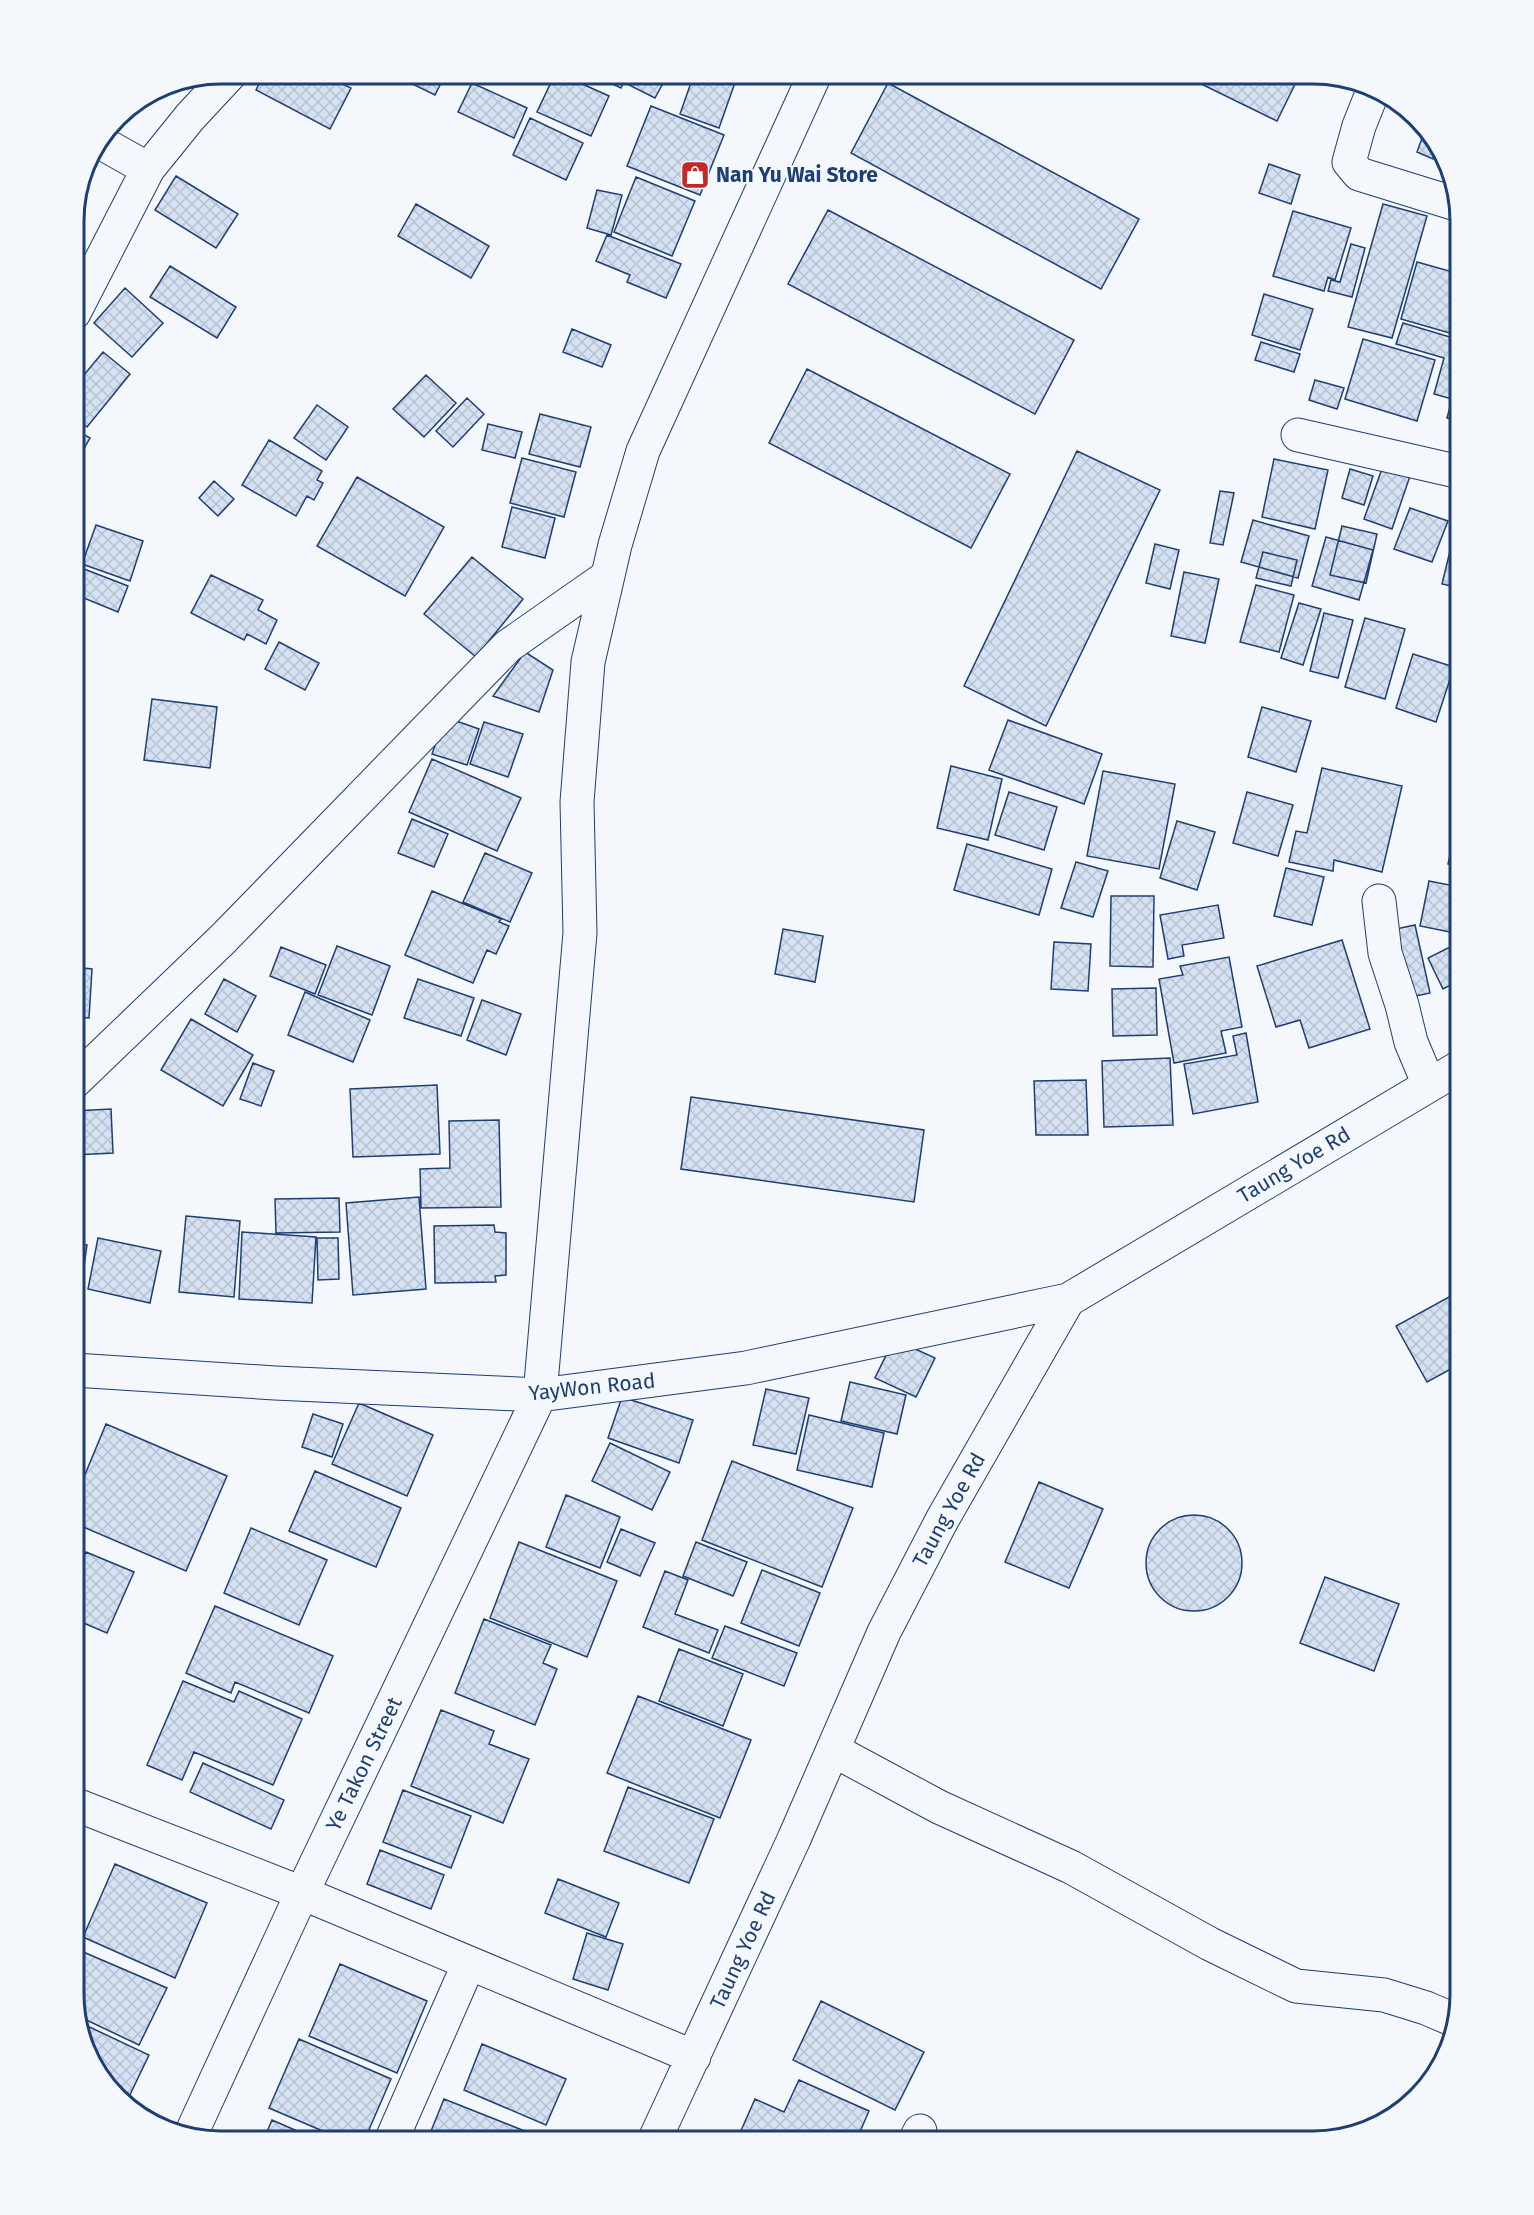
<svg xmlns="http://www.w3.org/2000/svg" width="1534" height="2215" viewBox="0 0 1534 2215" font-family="'Fira Sans',sans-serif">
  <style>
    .building { fill: url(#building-cross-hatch); stroke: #1d3f73; stroke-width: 1.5 }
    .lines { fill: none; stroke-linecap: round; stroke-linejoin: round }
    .minor-casing { stroke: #1d3f73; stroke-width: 35 }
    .minor { stroke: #f4f7fb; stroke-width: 33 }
    .labels { text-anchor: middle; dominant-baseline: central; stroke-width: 4.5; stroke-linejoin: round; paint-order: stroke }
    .poi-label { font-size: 21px; font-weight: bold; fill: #1d3f73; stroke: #f4f7fb; text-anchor: start }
    .street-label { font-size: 21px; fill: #1d3f73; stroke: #f4f7fb }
    .rim { fill: none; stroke: #1d3f73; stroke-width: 3 }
  </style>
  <defs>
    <pattern id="building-cross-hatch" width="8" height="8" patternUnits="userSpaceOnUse" patternTransform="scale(1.5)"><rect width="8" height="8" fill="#d5e0f0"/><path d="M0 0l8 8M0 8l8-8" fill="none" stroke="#b6c1d1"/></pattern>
  </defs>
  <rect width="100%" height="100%" fill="#f4f7fb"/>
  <path class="building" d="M 264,74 L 322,74 L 351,88 L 330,129 L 256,90 Z
    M 405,74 L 442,74 L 445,75 L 435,95 L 402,79 Z
    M 555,74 L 560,74 L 609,96 L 591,136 L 537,112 Z
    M 591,74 L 628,74 L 621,88 Z
    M 635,74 L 668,74 L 655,98 L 629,85 Z
    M 694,74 L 738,74 L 719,128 L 680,114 Z
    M 1181,74 L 1300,74 L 1277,121 Z
    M 181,81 L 176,91 L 164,85 L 165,85 Z
    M 472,83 L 527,108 L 514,138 L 458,112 Z
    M 888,83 L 1139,219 L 1101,289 L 851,153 Z
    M 651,106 L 724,135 L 700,195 L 627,166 Z
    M 530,118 L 583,143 L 566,180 L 513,155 Z
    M 1425,130 L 1438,144 L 1433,159 L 1417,152 Z
    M 1269,164 L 1300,175 L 1291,204 L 1259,193 Z
    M 176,176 L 238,214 L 216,248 L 155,210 Z
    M 636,177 L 695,201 L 672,256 L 614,232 Z
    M 597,190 L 622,195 L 611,235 L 587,228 Z
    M 416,204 L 489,246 L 471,278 L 398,236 Z
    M 1383,204 L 1427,216 L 1392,338 L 1348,327 Z
    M 828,210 L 1074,340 L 1035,414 L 788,284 Z
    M 1293,211 L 1351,228 L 1335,280 L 1328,277 L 1324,291 L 1273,276 Z
    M 607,235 L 681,264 L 666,298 L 627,282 L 630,275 L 596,261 Z
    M 1351,244 L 1365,248 L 1352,297 L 1328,291 L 1331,280 L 1340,282 Z
    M 1417,262 L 1460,274 L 1460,336 L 1401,319 Z
    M 170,266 L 236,307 L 217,338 L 150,297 Z
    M 125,288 L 163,323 L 132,357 L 94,323 Z
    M 1264,294 L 1313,309 L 1300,350 L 1252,335 Z
    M 1403,323 L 1460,340 L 1460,422 L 1447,418 L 1452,399 L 1434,394 L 1444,358 L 1396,344 Z
    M 572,329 L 611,345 L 602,367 L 563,352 Z
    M 1363,339 L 1435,360 L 1417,421 L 1345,399 Z
    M 1261,342 L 1300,354 L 1294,372 L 1255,360 Z
    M 103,352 L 130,374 L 87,427 L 74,416 L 74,387 Z
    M 807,369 L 1010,474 L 971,548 L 769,443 Z
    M 426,375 L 456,403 L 424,437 L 393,409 Z
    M 1315,380 L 1344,388 L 1337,409 L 1309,400 Z
    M 467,398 L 484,414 L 453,447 L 436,431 Z
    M 317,405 L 348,427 L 326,460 L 294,438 Z
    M 540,414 L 591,427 L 580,467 L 529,454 Z
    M 488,424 L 522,432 L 515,458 L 482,450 Z
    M 74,429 L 90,438 L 74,466 Z
    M 269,440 L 322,471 L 317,480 L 323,483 L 314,500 L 307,496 L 296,516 L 242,485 Z
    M 1077,451 L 1160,490 L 1046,726 L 964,686 Z
    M 522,458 L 576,472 L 564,517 L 510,503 Z
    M 1274,459 L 1328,470 L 1315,529 L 1262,517 Z
    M 1383,466 L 1410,476 L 1392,529 L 1364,519 Z
    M 1350,469 L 1373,476 L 1364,505 L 1342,498 Z
    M 357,477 L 444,527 L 405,596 L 317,546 Z
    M 214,481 L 234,499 L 218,516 L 199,498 Z
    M 1220,491 L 1234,493 L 1223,545 L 1210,543 Z
    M 512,507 L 555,518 L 545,558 L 502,547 Z
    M 1410,508 L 1448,521 L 1432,562 L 1394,549 Z
    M 1460,510 L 1460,588 L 1442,584 Z
    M 1253,520 L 1309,536 L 1298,578 L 1241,562 Z
    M 96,525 L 143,541 L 130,581 L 82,564 Z
    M 1342,526 L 1377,534 L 1366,583 L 1330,575 Z
    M 1326,537 L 1373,550 L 1359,600 L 1312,586 Z
    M 1155,544 L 1179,550 L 1170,589 L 1146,583 Z
    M 1263,552 L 1297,560 L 1291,586 L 1256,578 Z
    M 472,557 L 523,599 L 476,657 L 424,614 Z
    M 79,567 L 128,586 L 118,612 L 74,594 L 74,579 Z
    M 1184,572 L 1219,579 L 1205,643 L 1171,636 Z
    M 211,575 L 263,600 L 258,610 L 277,620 L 266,644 L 247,634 L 244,640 L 191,613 Z
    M 1256,585 L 1294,595 L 1279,652 L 1240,642 Z
    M 1299,603 L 1321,609 L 1303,665 L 1281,658 Z
    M 1324,613 L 1353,620 L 1338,678 L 1310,671 Z
    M 1365,618 L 1405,629 L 1385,699 L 1345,687 Z
    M 279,642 L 319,663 L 305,690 L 265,669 Z
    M 525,652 L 553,670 L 539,712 L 493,696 Z
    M 1413,654 L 1454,667 L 1436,722 L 1396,708 Z
    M 1460,686 L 1460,714 L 1453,712 Z
    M 152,699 L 217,707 L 210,768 L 144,760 Z
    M 1262,707 L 1311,721 L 1296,772 L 1248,757 Z
    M 445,717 L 479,729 L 467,765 L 432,754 Z
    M 1008,720 L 1102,754 L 1084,804 L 989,770 Z
    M 484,722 L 523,734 L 508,777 L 470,764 Z
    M 432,759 L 521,798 L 497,851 L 409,812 Z
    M 951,766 L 1002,779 L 988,840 L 937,828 Z
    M 1322,768 L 1402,786 L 1382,872 L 1334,860 L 1333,871 L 1289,862 L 1296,831 L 1307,833 Z
    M 1103,771 L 1175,784 L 1159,869 L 1087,856 Z
    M 1009,792 L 1057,807 L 1044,850 L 995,835 Z
    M 1247,792 L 1293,805 L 1278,856 L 1233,843 Z
    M 412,819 L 448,834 L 434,867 L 398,853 Z
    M 1177,821 L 1215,832 L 1197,890 L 1160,878 Z
    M 1453,841 L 1460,843 L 1460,867 L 1448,864 Z
    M 74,844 L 80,845 L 74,890 Z
    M 967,844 L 1052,869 L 1039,915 L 954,890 Z
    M 485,853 L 532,873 L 510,922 L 463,902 Z
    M 1076,862 L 1108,871 L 1093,917 L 1061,908 Z
    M 1286,868 L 1324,877 L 1312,925 L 1274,916 Z
    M 1429,881 L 1460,887 L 1460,934 L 1420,926 Z
    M 432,891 L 501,919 L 499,922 L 509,926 L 496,954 L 487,950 L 473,983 L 405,955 Z
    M 1111,896 L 1154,896 L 1153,967 L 1110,966 Z
    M 1218,905 L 1224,938 L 1182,945 L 1184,956 L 1168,959 L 1160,915 Z
    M 1415,925 L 1430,993 L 1406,998 L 1391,930 Z
    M 783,929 L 823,936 L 815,982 L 775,974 Z
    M 1342,940 L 1370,1029 L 1309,1048 L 1300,1020 L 1276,1027 L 1257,966 Z
    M 1054,942 L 1091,944 L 1088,991 L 1051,989 Z
    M 1460,942 L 1460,980 L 1443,989 L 1428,958 Z
    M 337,946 L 390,966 L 372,1015 L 318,995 Z
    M 281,947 L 326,965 L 315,994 L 270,976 Z
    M 1229,957 L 1242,1027 L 1221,1031 L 1226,1053 L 1174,1063 L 1159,979 L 1183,975 L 1180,966 Z
    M 74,967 L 92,969 L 89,1018 L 74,1017 Z
    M 224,979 L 256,996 L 237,1032 L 205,1014 Z
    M 418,979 L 474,998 L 461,1036 L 404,1018 Z
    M 1156,988 L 1157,1035 L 1113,1036 L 1112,989 Z
    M 305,992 L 370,1020 L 353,1062 L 288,1035 Z
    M 482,1000 L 521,1014 L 506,1055 L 467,1040 Z
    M 191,1019 L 253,1055 L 223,1106 L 161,1070 Z
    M 1246,1033 L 1258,1102 L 1193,1114 L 1184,1064 L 1237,1055 L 1233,1036 Z
    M 1170,1058 L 1173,1125 L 1104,1127 L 1102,1061 Z
    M 253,1063 L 274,1071 L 261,1106 L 240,1099 Z
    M 1086,1080 L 1088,1135 L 1036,1135 L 1034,1081 Z
    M 437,1085 L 440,1154 L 353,1157 L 350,1089 Z
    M 691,1097 L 924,1130 L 914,1202 L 681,1169 Z
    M 111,1109 L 113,1153 L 74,1155 L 74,1111 Z
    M 499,1120 L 501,1207 L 421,1208 L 420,1169 L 450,1168 L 449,1121 Z
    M 419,1197 L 426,1289 L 353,1295 L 346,1203 Z
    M 339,1198 L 340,1232 L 276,1233 L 275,1199 Z
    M 186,1216 L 240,1221 L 234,1297 L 179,1292 Z
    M 494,1225 L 495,1232 L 506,1233 L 506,1275 L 495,1276 L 496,1282 L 435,1283 L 434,1226 Z
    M 242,1232 L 316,1237 L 312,1303 L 239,1299 Z
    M 98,1238 L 161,1251 L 150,1303 L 88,1289 Z
    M 317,1238 L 338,1238 L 339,1279 L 318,1280 Z
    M 74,1243 L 87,1245 L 80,1295 L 74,1294 Z
    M 1460,1291 L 1460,1364 L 1427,1382 L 1396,1326 Z
    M 894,1339 L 935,1358 L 916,1397 L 875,1378 Z
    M 850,1382 L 906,1395 L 897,1434 L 841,1421 Z
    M 766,1389 L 809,1398 L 796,1454 L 753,1445 Z
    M 622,1397 L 693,1420 L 679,1463 L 608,1438 Z
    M 359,1403 L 433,1435 L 407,1496 L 332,1464 Z
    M 313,1414 L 343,1424 L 332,1457 L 302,1447 Z
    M 809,1415 L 884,1433 L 872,1487 L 797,1470 Z
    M 106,1424 L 227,1476 L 186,1571 L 74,1523 L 74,1501 Z
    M 610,1443 L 670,1472 L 652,1510 L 592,1481 Z
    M 732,1461 L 853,1508 L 822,1587 L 702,1540 Z
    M 315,1471 L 401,1508 L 376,1567 L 289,1531 Z
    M 1039,1482 L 1103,1509 L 1069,1588 L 1005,1562 Z
    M 566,1495 L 620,1517 L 600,1568 L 546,1547 Z
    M1146 1563a48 48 0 1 1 96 0a48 48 0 1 1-96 0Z
    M 251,1528 L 327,1560 L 299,1625 L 224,1593 Z
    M 621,1529 L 655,1543 L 640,1576 L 607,1562 Z
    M 519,1542 L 617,1581 L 587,1657 L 490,1618 Z
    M 696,1542 L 747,1562 L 733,1596 L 683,1576 Z
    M 86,1552 L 134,1572 L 107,1633 L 74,1619 L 74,1581 Z
    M 762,1570 L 820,1593 L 799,1646 L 741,1623 Z
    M 665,1571 L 688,1580 L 675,1614 L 718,1630 L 709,1653 L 643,1627 Z
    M 1325,1577 L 1399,1604 L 1374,1671 L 1300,1643 Z
    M 215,1606 L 333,1656 L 309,1713 L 235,1682 L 231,1693 L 186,1673 Z
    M 484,1619 L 551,1645 L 543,1663 L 557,1669 L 535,1725 L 455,1693 Z
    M 725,1626 L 797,1653 L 784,1686 L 712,1658 Z
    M 679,1649 L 743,1674 L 723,1726 L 659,1701 Z
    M 183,1681 L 234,1702 L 239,1691 L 302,1719 L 273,1785 L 194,1752 L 182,1780 L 147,1765 Z
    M 638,1696 L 751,1740 L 720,1818 L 607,1773 Z
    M 441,1710 L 494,1731 L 489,1744 L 529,1759 L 503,1823 L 411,1786 Z
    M 203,1763 L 284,1800 L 271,1829 L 190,1792 Z
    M 628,1787 L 714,1819 L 689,1883 L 604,1851 Z
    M 403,1790 L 471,1816 L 451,1868 L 383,1842 Z
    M 380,1850 L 444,1875 L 431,1909 L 367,1884 Z
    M 115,1864 L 207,1903 L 175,1978 L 83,1937 Z
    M 558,1879 L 619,1903 L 606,1937 L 545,1913 Z
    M 587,1933 L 623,1944 L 608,1990 L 573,1979 Z
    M 74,1948 L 167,1988 L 139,2045 L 80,2017 L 74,1994 Z
    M 340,1964 L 427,2001 L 397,2073 L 309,2036 Z
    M 821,2001 L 924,2052 L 895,2110 L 793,2060 Z
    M 81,2023 L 149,2055 L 126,2103 L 93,2068 Z
    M 299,2039 L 391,2079 L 364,2141 L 346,2141 L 269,2108 Z
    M 482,2044 L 566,2079 L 546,2125 L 464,2090 Z
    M 799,2080 L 869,2111 L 856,2141 L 753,2141 L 739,2135 L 755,2099 L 784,2112 Z
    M 444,2099 L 550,2141 L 427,2141 Z
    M 272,2120 L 320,2141 L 263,2141 Z"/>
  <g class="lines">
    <g class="minor-casing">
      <path id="minor" d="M 1373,91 L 1359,126 L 1349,162 L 1359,174 L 1456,204
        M 100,142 L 148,169
        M 74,313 L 148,169 L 190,117 L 230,74
        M 1298,435 L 1460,472
        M 1379,901 L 1385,953 L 1402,1005 L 1411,1042 L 1429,1085
        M 74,1082 L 223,939 L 508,646 L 608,576
        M 74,1370 L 275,1383 L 540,1395 L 746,1368 L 1068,1300
        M 833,1750 L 939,1807 L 1071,1867 L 1210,1944 L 1296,1986 L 1384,1995 L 1426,2008 L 1454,2020
        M 74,1804 L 302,1893 L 694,2057
        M 191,2134 L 302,1893 L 540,1395 L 580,933 L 577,802 L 588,662 L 615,545 L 643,451 L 815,74
        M 391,2141 L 469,1963
        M 654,2141 L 794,1839 L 884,1632 L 942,1520 L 1068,1300 L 1460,1067
        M 915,2141 L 920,2131"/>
    </g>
    <use href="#minor" class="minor"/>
  </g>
  <defs>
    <g id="shop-square" transform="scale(1.5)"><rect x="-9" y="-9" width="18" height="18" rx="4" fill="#c62828" stroke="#f4f7fb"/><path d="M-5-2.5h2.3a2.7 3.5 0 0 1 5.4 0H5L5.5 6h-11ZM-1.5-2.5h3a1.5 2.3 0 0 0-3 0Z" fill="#fff"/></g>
  </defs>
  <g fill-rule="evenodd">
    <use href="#shop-square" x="695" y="175"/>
  </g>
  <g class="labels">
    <g class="poi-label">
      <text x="716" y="175">Nan Yu Wai Store</text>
    </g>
    <g class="street-label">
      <text transform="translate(1294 1165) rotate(-31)">Taung Yoe Rd</text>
      <text transform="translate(592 1387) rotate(-6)">YayWon Road</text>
      <text transform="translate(949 1510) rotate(-61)">Taung Yoe Rd</text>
      <text transform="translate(364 1764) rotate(-64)">Ye Takon Street</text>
      <text transform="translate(743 1950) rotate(-65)">Taung Yoe Rd</text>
    </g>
  </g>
  <path d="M0 0H1534V2215H0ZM221 84H1313A137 137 0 0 1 1450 221V1994A137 137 0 0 1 1313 2131H221A137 137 0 0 1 84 1994V221A137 137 0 0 1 221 84Z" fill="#f4f7fb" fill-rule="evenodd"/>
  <path class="rim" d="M221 84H1313A137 137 0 0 1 1450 221V1994A137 137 0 0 1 1313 2131H221A137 137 0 0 1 84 1994V221A137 137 0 0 1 221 84Z"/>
</svg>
